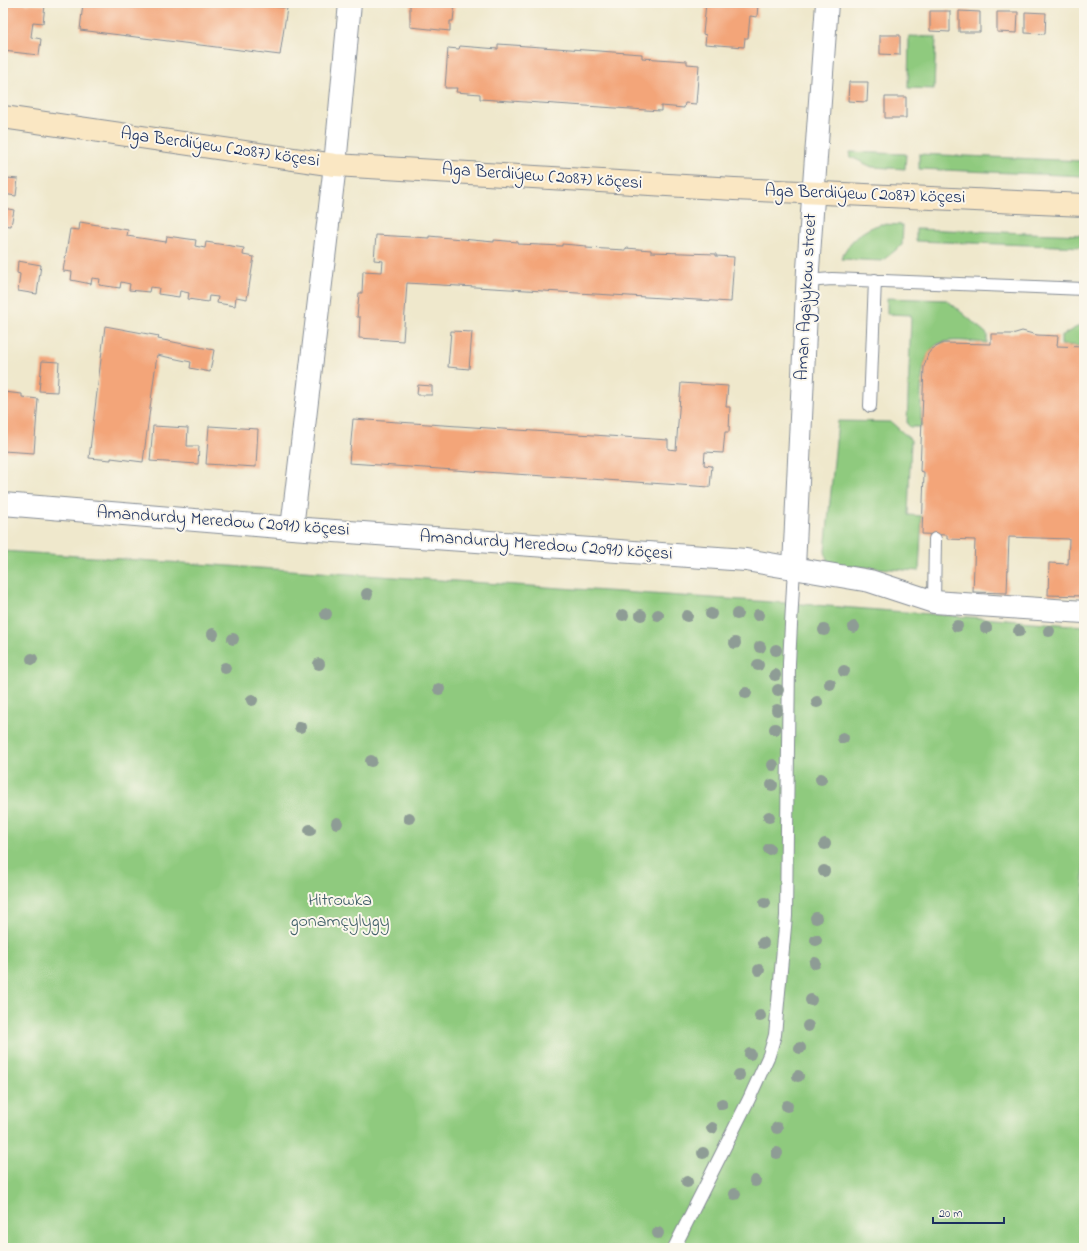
<svg xmlns="http://www.w3.org/2000/svg" width="1087" height="1251" viewBox="0 0 1087 1251" font-family="'Indie Flower',sans-serif">
  <style>
    .green { fill: #8fca7e; stroke: #557c6e }
    .building { fill: #f3a579 }
    .lines { fill: none; stroke-linecap: round; stroke-linejoin: round }
    .lane-casing { stroke: #858c95; stroke-width: 14 }
    .street-casing { stroke: #858c95; stroke-width: 24 }
    .secondary-casing { stroke: #858c95; stroke-width: 24 }
    .lane { stroke: #fff; stroke-width: 12 }
    .street { stroke: #fff; stroke-width: 22 }
    .secondary { stroke: #fae7c3; stroke-width: 22 }
    .tree { fill: #8e9c95 }
    .labels { text-anchor: middle; dominant-baseline: central; stroke-width: 4; stroke-linejoin: round; paint-order: stroke }
    .street-label { font-size: 18px; fill: #1b2f5e; stroke: #fbf7ec }
    .park-label { font-size: 18px; fill: #3e5e68; stroke: #fbf7ec }
  </style>
  <rect width="100%" height="100%" fill="#fbf7ec"/>
  <filter id="ink" filterUnits="userSpaceOnUse"><feTurbulence type="fractalNoise" baseFrequency=".025" numOctaves="2"/><feDisplacementMap in="SourceGraphic" scale="8" xChannelSelector="R" yChannelSelector="G"/><feConvolveMatrix kernelMatrix="1 2 1 2 8 2 1 2 1" color-interpolation-filters="sRGB"/></filter>
  <filter id="wash" filterUnits="userSpaceOnUse"><feTurbulence type="fractalNoise" baseFrequency=".012" numOctaves="4" result="noise"/><feDisplacementMap in="SourceGraphic" scale="16" xChannelSelector="R" yChannelSelector="G"/><feGaussianBlur stdDeviation="0.9" result="paint"/><feColorMatrix in="noise" values="0 0 0 0 0 0 0 0 0 0 0 0 0 0 0 0 0 1.4 0 .05"/><feComposite in="paint" operator="in"/></filter>
  <g filter="url(#wash)">
    <rect width="100%" height="100%" fill="#efe8cc"/>
    <path class="green" d="M 909,36 L 936,37 L 934,89 L 908,88 Z
      M 850,152 L 906,154 L 905,169 L 872,167 L 851,157 Z
      M 919,154 L 1084,161 L 1084,176 L 919,169 Z
      M 881,224 L 903,225 L 902,245 L 882,261 L 841,259 C 848,241 863,229 881,224 Z
      M 916,229 L 1084,235 L 1084,247 L 916,241 Z
      M 887,298 L 947,300 L 987,334 L 987,343 C 973,342 957,339 944,342 C 915,347 922,405 921,427 L 910,427 L 907,424 L 911,315 L 887,314 Z
      M 1084,323 L 1084,346 L 1061,345 L 1061,336 Z
      M 838,421 L 891,422 L 911,440 L 908,515 L 922,516 L 919,571 L 835,565 L 827,561 L 825,551 Z
      M 3,551 L 802,604 L 1084,626 L 1084,1248 L 3,1248 Z"/>
    <g id="blocks">
      <path class="building" d="M 3,3 L 45,5 L 43,23 L 33,22 L 31,37 L 41,39 L 39,55 L 3,51 Z
        M 83,3 L 246,3 L 287,8 L 280,55 L 80,30 Z
        M 410,3 L 455,3 L 453,21 L 450,21 L 450,31 L 410,27 Z
        M 706,3 L 758,3 L 757,17 L 750,16 L 748,38 L 745,38 L 744,47 L 705,44 L 706,35 L 703,34 Z
        M 930,11 L 950,11 L 950,32 L 930,31 Z
        M 959,11 L 980,12 L 980,32 L 959,32 Z
        M 997,12 L 1018,12 L 1017,33 L 997,32 Z
        M 1025,12 L 1046,13 L 1045,34 L 1025,33 Z
        M 880,35 L 900,35 L 900,55 L 880,54 Z
        M 498,44 L 642,54 L 642,58 L 687,61 L 687,64 L 699,65 L 696,104 L 685,103 L 684,108 L 661,106 L 661,111 L 480,99 L 480,94 L 456,92 L 457,88 L 445,88 L 448,48 L 459,49 L 460,46 L 498,49 Z
        M 849,82 L 868,82 L 867,102 L 848,101 Z
        M 885,97 L 906,97 L 906,118 L 885,118 Z
        M 3,175 L 7,176 L 7,178 L 18,179 L 16,196 L 3,194 Z
        M 3,208 L 14,210 L 11,226 L 3,225 Z
        M 80,222 L 128,230 L 127,236 L 166,242 L 167,236 L 196,240 L 195,246 L 205,248 L 206,242 L 244,248 L 243,255 L 254,257 L 247,299 L 236,297 L 235,306 L 217,303 L 218,297 L 209,296 L 208,302 L 188,299 L 189,293 L 180,291 L 179,297 L 158,294 L 159,288 L 150,287 L 149,292 L 129,290 L 130,284 L 121,282 L 120,288 L 99,285 L 100,279 L 92,278 L 91,284 L 71,280 L 72,272 L 63,271 L 70,229 L 79,230 Z
        M 376,235 L 429,238 L 429,236 L 494,242 L 494,240 L 518,242 L 518,244 L 562,246 L 562,244 L 586,246 L 586,248 L 626,250 L 626,248 L 651,250 L 651,252 L 716,254 L 716,256 L 734,257 L 731,302 L 407,283 L 403,341 L 359,338 L 360,317 L 357,317 L 359,293 L 362,293 L 363,271 L 382,272 L 383,261 L 374,260 Z
        M 18,261 L 41,265 L 37,294 L 18,291 L 20,274 L 17,273 Z
        M 105,326 L 159,336 L 158,339 L 214,350 L 210,372 L 190,368 L 191,362 L 157,355 L 143,462 L 111,458 L 111,460 L 89,458 Z
        M 451,331 L 472,332 L 469,369 L 448,367 Z
        M 1022,331 L 1037,335 L 1058,336 L 1057,346 L 1084,347 L 1084,596 L 1048,595 L 1049,563 L 1068,564 L 1069,539 L 1009,537 L 1007,593 L 973,592 L 975,540 L 947,539 L 947,535 L 922,534 L 924,472 L 920,471 L 924,366 L 928,354 L 932,349 L 943,343 L 991,344 L 991,334 L 1012,334 Z
        M 42,361 L 59,362 L 57,392 L 39,391 Z
        M 681,383 L 728,386 L 726,407 L 730,407 L 729,432 L 725,432 L 723,453 L 705,452 L 704,465 L 712,466 L 710,487 L 349,463 L 353,419 L 668,440 L 668,449 L 676,450 Z
        M 418,385 L 432,386 L 432,395 L 417,395 Z
        M 3,392 L 22,394 L 22,397 L 38,399 L 34,453 L 3,451 Z
        M 153,426 L 188,428 L 187,446 L 199,446 L 198,464 L 150,461 Z
        M 209,426 L 258,429 L 256,467 L 206,464 Z"/>
    </g>
  </g>
  <g filter="url(#ink)">
    <use href="#blocks" fill-opacity="0" stroke="#858c95" stroke-width="1"/>
    <g class="lines">
      <g class="lane-casing">
        <path id="lane" d="M 807,281 L 832,279 L 1084,289
          M 870,406 L 875,280
          M 934,602 L 935,539
          M 674,1248 L 749,1099 L 769,1055 L 775,1035 L 786,916 L 789,663 L 794,567"/>
      </g>
      <g class="street-casing">
        <path id="street" d="M 3,504 L 292,528 L 746,560 L 870,581 L 934,602 L 1084,612
          M 292,528 L 335,165 L 350,3
          M 794,567 L 808,269 L 827,3"/>
      </g>
      <g class="secondary-casing">
        <path id="secondary" d="M 3,117 L 335,165 L 734,189 L 1084,205"/>
      </g>
      <use href="#lane" class="lane"/>
      <use href="#street" class="street"/>
      <use href="#secondary" class="secondary"/>
    </g>
    <g class="tree">
      <circle cx="367" cy="594" r="6"/>
      <circle cx="326" cy="614" r="6"/>
      <circle cx="711" cy="614" r="6"/>
      <circle cx="737" cy="614" r="6"/>
      <circle cx="623" cy="615" r="6"/>
      <circle cx="641" cy="615" r="6"/>
      <circle cx="658" cy="615" r="6"/>
      <circle cx="758" cy="615" r="6"/>
      <circle cx="687" cy="616" r="6"/>
      <circle cx="957" cy="626" r="6"/>
      <circle cx="854" cy="627" r="6"/>
      <circle cx="986" cy="628" r="6"/>
      <circle cx="824" cy="630" r="6"/>
      <circle cx="1019" cy="631" r="6"/>
      <circle cx="1049" cy="631" r="6"/>
      <circle cx="213" cy="634" r="6"/>
      <circle cx="233" cy="639" r="6"/>
      <circle cx="735" cy="643" r="6"/>
      <circle cx="760" cy="647" r="6"/>
      <circle cx="776" cy="650" r="6"/>
      <circle cx="32" cy="659" r="6"/>
      <circle cx="319" cy="664" r="6"/>
      <circle cx="758" cy="665" r="6"/>
      <circle cx="225" cy="668" r="6"/>
      <circle cx="844" cy="671" r="6"/>
      <circle cx="775" cy="675" r="6"/>
      <circle cx="830" cy="684" r="6"/>
      <circle cx="439" cy="689" r="6"/>
      <circle cx="778" cy="690" r="6"/>
      <circle cx="746" cy="693" r="6"/>
      <circle cx="252" cy="700" r="6"/>
      <circle cx="817" cy="702" r="6"/>
      <circle cx="777" cy="710" r="6"/>
      <circle cx="300" cy="727" r="6"/>
      <circle cx="775" cy="729" r="6"/>
      <circle cx="843" cy="738" r="6"/>
      <circle cx="371" cy="761" r="6"/>
      <circle cx="773" cy="765" r="6"/>
      <circle cx="821" cy="779" r="6"/>
      <circle cx="772" cy="785" r="6"/>
      <circle cx="769" cy="817" r="6"/>
      <circle cx="409" cy="818" r="6"/>
      <circle cx="337" cy="823" r="6"/>
      <circle cx="310" cy="830" r="6"/>
      <circle cx="825" cy="844" r="6"/>
      <circle cx="769" cy="849" r="6"/>
      <circle cx="824" cy="871" r="6"/>
      <circle cx="765" cy="903" r="6"/>
      <circle cx="816" cy="918" r="6"/>
      <circle cx="816" cy="940" r="6"/>
      <circle cx="763" cy="943" r="6"/>
      <circle cx="815" cy="963" r="6"/>
      <circle cx="759" cy="970" r="6"/>
      <circle cx="811" cy="1000" r="6"/>
      <circle cx="760" cy="1016" r="6"/>
      <circle cx="808" cy="1026" r="6"/>
      <circle cx="800" cy="1048" r="6"/>
      <circle cx="750" cy="1054" r="6"/>
      <circle cx="739" cy="1075" r="6"/>
      <circle cx="798" cy="1076" r="6"/>
      <circle cx="722" cy="1104" r="6"/>
      <circle cx="787" cy="1106" r="6"/>
      <circle cx="712" cy="1128" r="6"/>
      <circle cx="777" cy="1128" r="6"/>
      <circle cx="703" cy="1153" r="6"/>
      <circle cx="777" cy="1153" r="6"/>
      <circle cx="755" cy="1181" r="6"/>
      <circle cx="687" cy="1182" r="6"/>
      <circle cx="735" cy="1194" r="6"/>
      <circle cx="658" cy="1233" r="6"/>
    </g>
  </g>
  <g class="labels">
    <g class="street-label">
      <text transform="translate(220 148) rotate(8)">Aga Berdiýew (2087) köçesi</text>
      <text transform="translate(542 177) rotate(4)">Aga Berdiýew (2087) köçesi</text>
      <text transform="translate(865 195) rotate(2)">Aga Berdiýew (2087) köçesi</text>
      <text transform="translate(807 297) rotate(-87)">Aman Agajykow street</text>
      <text transform="translate(223 522) rotate(4)">Amandurdy Meredow (2091) köçesi</text>
      <text transform="translate(546 546) rotate(4)">Amandurdy Meredow (2091) köçesi</text>
    </g>
    <g class="park-label">
      <text x="340" y="901">Hitrowka<tspan x="340" dy="21">gonamçylygy</tspan></text>
    </g>
  </g>
  <rect width="1087" height="1251" fill="none" stroke="#fbf7ec" stroke-width="16"/>
  <path d="M933 1217v6h71v-6" fill="none" stroke="#1b2f5e" stroke-width="2"/>
  <text x="939" y="1217" font-size="12" fill="#1b2f5e" stroke="#fbf7ec" stroke-width="3" paint-order="stroke">20 m</text>
</svg>
